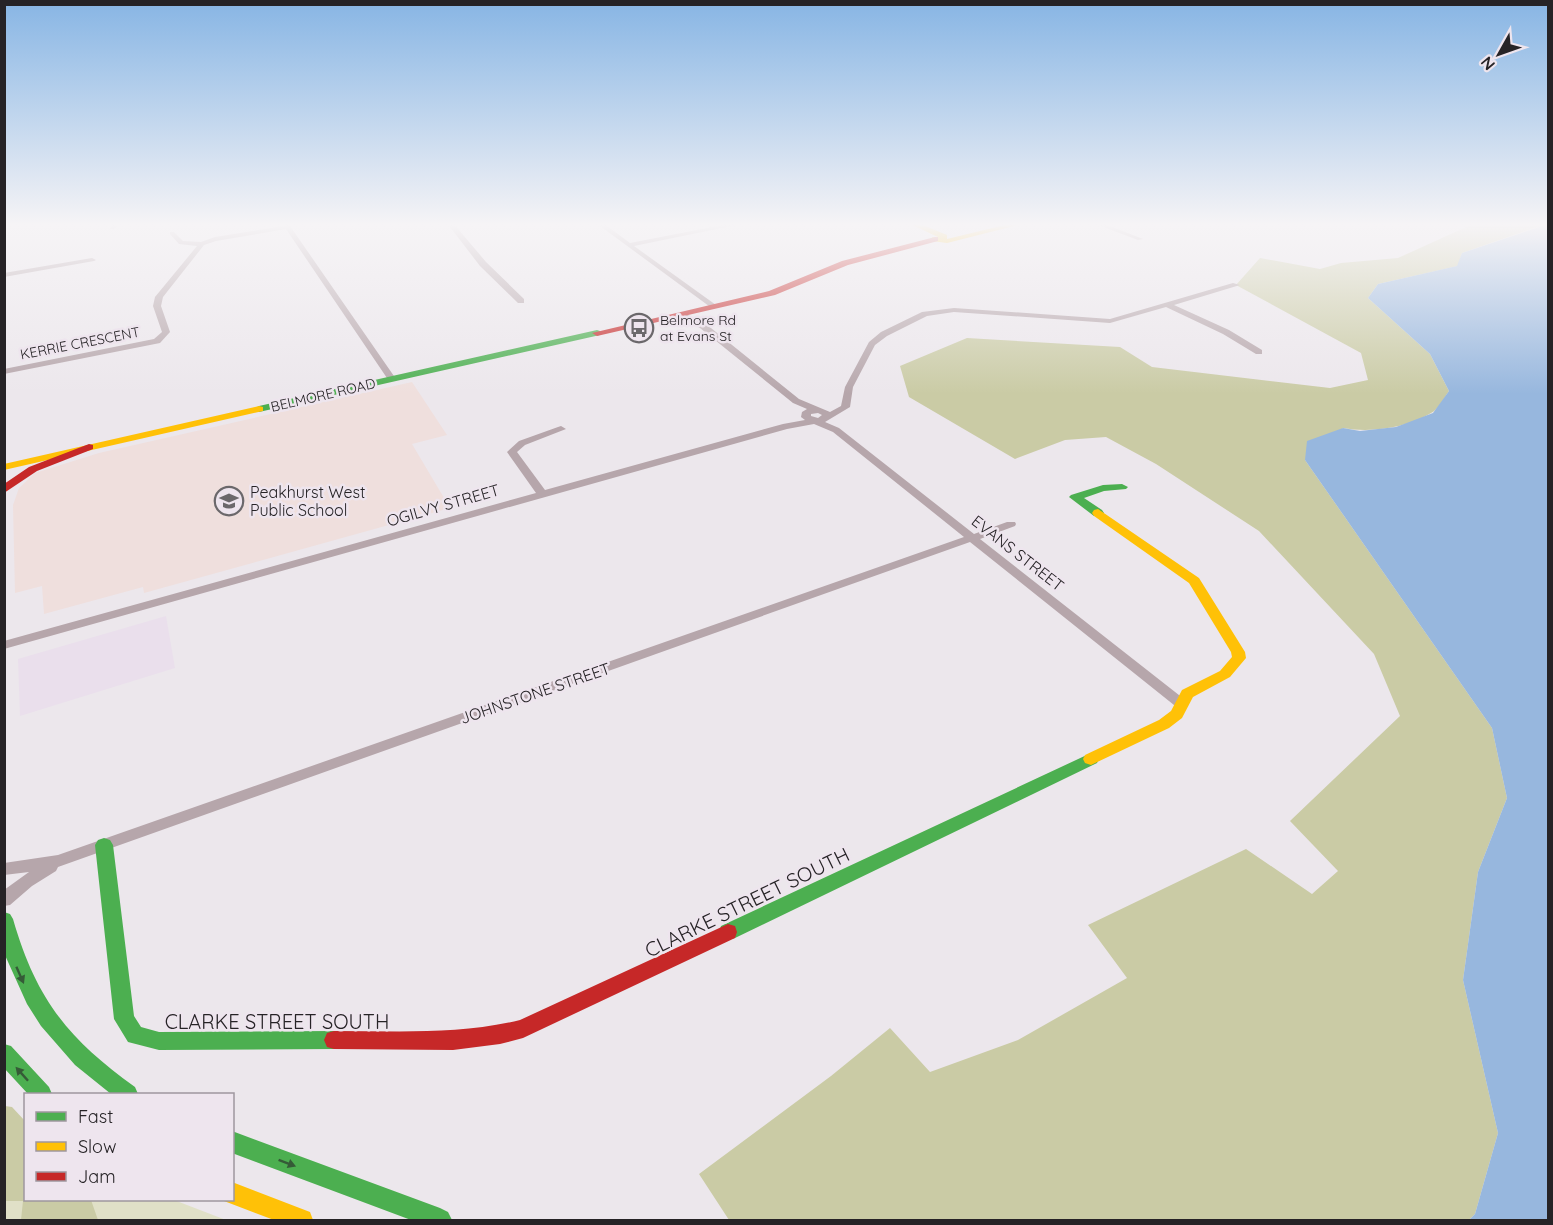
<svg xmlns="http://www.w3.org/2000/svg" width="1553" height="1225" viewBox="0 0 1553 1225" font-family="Quicksand,sans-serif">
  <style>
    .commercial { fill: #eadfec }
    .education { fill: #efdfdd }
    .green { fill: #e0e0c7 }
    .forest { fill: #cacba5 }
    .water { fill: #97b7de }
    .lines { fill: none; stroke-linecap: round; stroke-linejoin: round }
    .street { fill: #b6a6ab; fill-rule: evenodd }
    .fast { fill: #4caf50; fill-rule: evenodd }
    .slow { fill: #ffc107; fill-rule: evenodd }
    .jam { fill: #c62828; fill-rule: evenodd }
    .oneway { fill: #355b37 }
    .labels { text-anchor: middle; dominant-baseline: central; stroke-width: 5; stroke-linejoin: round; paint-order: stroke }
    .far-poi-label { font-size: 14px; fill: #262326; stroke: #eee5ee; text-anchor: start }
    .far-street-label { font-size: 14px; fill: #262326; stroke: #eee5ee }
    .poi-label { font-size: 16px; fill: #262326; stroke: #eee5ee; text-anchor: start }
    .street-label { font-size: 16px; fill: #262326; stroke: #eee5ee }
    .near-street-label { font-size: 20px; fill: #262326; stroke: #eee5ee }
  </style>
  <rect width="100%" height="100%" fill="#ece7ec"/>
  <path class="commercial" d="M 166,616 L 175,668 L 20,716 L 18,659 Z"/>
  <path class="education" d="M 412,382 L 447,435 L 412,444 L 450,508 L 144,593 L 143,587 L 44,614 L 42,586 L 15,593 L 13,505 L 19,488 L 35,473 L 99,453 Z"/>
  <path class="green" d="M 5,1155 L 26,1200 L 174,1200 L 226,1220 L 5,1220 Z"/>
  <path class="forest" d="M 1475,223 L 1548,223 L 1462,253 L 1458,266 L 1378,284 L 1368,298 L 1430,354 L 1449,391 C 1444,398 1439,409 1431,413 C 1406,428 1371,433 1343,428 L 1305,460 L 1492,728 L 1507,798 L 1478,872 L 1463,980 L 1498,1133 L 1475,1214 L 1469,1220 L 729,1220 L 699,1174 L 831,1076 L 890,1028 L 930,1072 L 1018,1040 L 1127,978 L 1088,925 L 1246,849 L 1312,894 L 1338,871 L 1290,821 L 1400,716 L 1374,654 L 1259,531 L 1156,464 L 1106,437 L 1065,440 L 1015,459 L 909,397 L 900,366 L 967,338 L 1120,347 L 1152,367 L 1330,388 L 1368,380 L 1361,353 L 1236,285 L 1260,258 L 1320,269 L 1341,263 L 1398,258 Z
    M 5,1106 L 12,1107 L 25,1121 L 26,1200 L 91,1200 L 98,1220 L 21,1220 L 23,1201 L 5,1201 Z"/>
  <path class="water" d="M 1548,224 L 1548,1220 L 1469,1220 L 1475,1214 L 1498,1133 L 1463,980 L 1478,872 L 1507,798 L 1492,728 L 1305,460 L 1307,441 L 1343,428 L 1360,431 L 1396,427 L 1433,413 L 1449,391 L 1430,354 L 1368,298 L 1378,284 L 1457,266 L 1462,253 Z"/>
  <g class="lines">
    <path class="street" d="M 113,223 L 119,223 L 114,229 L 110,229 Z
      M 282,223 L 288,223 L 290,226 L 396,379 L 395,381 L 389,381 L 286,229 L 216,241 L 204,245 L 163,297 L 161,306 L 170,332 L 160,343 L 4,374 L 4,369 L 154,339 L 162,332 L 153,306 L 155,297 L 197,246 L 179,244 L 170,234 L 170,232 L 174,232 L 183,241 L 201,242 L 215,237 L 284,226 Z
      M 447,223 L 453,223 L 486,262 L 524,299 L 524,303 L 518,303 L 480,266 Z
      M 596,223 L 603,223 L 630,243 L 733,223 L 746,223 L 634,246 L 716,305 L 717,307 L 713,309 Z
      M 1093,223 L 1102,223 L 1143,239 L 1138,240 Z
      M 92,258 L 96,260 L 94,261 L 4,277 L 4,273 Z
      M 1233,283 L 1240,285 L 1174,305 L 1229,330 L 1262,350 L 1262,354 L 1256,354 L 1223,334 L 1166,307 L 1110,323 L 954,312 L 927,316 L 887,336 L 875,345 L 853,387 L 850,407 L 825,422 L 839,428 L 974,534 L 1007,522 L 1015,522 L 1016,524 L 1015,526 L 980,539 L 1184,699 L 1186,702 L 1184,705 L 1174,705 L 970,542 L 58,867 L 56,871 L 32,886 L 10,905 L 4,906 L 4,890 L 29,872 L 4,875 L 4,863 L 58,855 L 964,537 L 833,432 L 814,424 L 787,429 L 4,649 L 4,641 L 536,493 L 507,452 L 519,441 L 558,427 L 561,426 L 566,429 L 525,445 L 517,452 L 545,490 L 783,424 L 805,420 L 801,417 L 802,412 L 807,409 L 793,403 L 700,328 L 682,319 L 682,315 L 688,315 L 706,324 L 799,399 L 830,412 L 841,406 L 845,387 L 869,342 L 881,332 L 922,312 L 954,308 L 1110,319 ZM 818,413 L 822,415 L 818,418 L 811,416 L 811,414 Z"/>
    <path class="fast" d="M 597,330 L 600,331 L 600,335 L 259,412 L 254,409 L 259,406 Z
      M 1122,484 L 1128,487 L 1126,489 L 1104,491 L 1084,498 L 1102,510 L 1104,513 L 1102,516 L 1094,516 L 1069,497 L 1071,495 L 1103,485 Z
      M 1091,753 L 1097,755 L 1099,759 L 1097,763 L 735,938 L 728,940 L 721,938 L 719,932 L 721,926 Z
      M 104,838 L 110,840 L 113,845 L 134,1016 L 141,1027 L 159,1032 L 334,1031 L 341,1033 L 344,1040 L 341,1047 L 334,1049 L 159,1050 L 128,1042 L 114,1019 L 95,845 L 98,840 Z
      M 4,912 L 10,914 L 13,919 C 36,999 68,1039 135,1087 L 138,1094 L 111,1094 L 75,1065 L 41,1026 L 27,1004 L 4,953 Z
      M 4,1044 L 11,1046 L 49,1087 L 52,1094 L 28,1094 L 4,1068 Z
      M 232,1131 L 440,1208 L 448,1212 L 452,1220 L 411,1220 L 232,1153 Z"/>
    <path class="slow" d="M 908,223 L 918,223 L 947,235 L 947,239 L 1013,223 L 1026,223 L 947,243 L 932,241 L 932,237 L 938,237 Z
      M 259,406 L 263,407 L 263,411 L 4,470 L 4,464 Z
      M 1098,509 L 1199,578 L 1245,652 L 1246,658 L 1230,677 L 1193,697 L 1182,718 L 1169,728 L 1091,765 L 1085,763 L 1083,759 L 1085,755 L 1159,720 L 1171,711 L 1182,690 L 1220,671 L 1232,657 L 1231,652 L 1189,583 L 1094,516 L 1092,513 L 1094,510 Z
      M 232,1182 L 310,1212 L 313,1220 L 274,1220 L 224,1201 L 232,1200 Z"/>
    <path class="jam" d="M 935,237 L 938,237 L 938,241 L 848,265 L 775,295 L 597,336 L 592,333 L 769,291 L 842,261 Z
      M 89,444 L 93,445 L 93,449 L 37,471 L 4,493 L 4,484 L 29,467 Z
      M 728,924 L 735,926 L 737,932 L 735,938 L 523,1038 L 500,1044 L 453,1050 L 334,1049 L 327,1047 L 324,1040 L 327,1033 L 334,1031 C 397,1031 459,1035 520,1020 Z"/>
  </g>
  <defs><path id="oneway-solid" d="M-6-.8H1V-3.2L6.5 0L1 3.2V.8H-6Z" transform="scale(1.5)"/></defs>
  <g class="oneway">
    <use href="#oneway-solid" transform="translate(20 975) rotate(66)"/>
    <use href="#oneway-solid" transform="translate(22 1074) rotate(-132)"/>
    <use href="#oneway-solid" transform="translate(287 1163) rotate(21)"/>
  </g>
  <linearGradient id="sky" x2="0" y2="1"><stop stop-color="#87b5e4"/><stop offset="0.57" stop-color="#f6f4f6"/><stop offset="1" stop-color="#f6f4f6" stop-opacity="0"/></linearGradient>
  <rect width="1553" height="394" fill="url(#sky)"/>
  <defs>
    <g id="bus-ring" transform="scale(1.5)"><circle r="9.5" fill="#eee5ee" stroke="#6b686b" stroke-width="1.5"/><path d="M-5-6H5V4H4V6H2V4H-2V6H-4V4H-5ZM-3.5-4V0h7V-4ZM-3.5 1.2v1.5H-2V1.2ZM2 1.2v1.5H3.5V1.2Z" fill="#6b686b"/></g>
    <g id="school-ring" transform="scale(1.5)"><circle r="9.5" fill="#eee5ee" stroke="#6b686b" stroke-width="1.5"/><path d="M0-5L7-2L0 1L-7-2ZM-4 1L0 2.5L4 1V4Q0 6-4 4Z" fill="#6b686b"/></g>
  </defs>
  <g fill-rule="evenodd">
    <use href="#bus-ring" x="639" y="328"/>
    <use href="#school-ring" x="229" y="501"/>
  </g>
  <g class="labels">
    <g class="far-poi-label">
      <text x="660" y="320">Belmore Rd<tspan x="660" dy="16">at Evans St</tspan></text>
    </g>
    <g class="far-street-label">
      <text transform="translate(80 343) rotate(-11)">KERRIE CRESCENT</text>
      <text transform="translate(323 395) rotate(-13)">BELMORE ROAD</text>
    </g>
    <g class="poi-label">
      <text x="250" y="492">Peakhurst West<tspan x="250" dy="18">Public School</tspan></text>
    </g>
    <g class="street-label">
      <text transform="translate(443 505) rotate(-16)">OGILVY STREET</text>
      <text transform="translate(1018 553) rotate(38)">EVANS STREET</text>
      <text transform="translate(535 693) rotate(-19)">JOHNSTONE STREET</text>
    </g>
    <g class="near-street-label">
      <text transform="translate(747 902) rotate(-26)">CLARKE STREET SOUTH</text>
      <text x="277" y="1021">CLARKE STREET SOUTH</text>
    </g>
  </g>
  <rect width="1553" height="1225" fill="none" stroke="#262326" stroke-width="12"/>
  <rect x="24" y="1093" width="210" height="108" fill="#eee5ee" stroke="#9e979e" stroke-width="1.5"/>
  <rect x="36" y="1112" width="30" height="9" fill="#4caf50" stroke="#9e979e" stroke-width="1.5"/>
  <text x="78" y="1123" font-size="18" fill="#262326">Fast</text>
  <rect x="36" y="1142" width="30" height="9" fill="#ffc107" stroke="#9e979e" stroke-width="1.5"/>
  <text x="78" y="1153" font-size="18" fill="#262326">Slow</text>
  <rect x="36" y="1172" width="30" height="9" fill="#c62828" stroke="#9e979e" stroke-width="1.5"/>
  <text x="78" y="1183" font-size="18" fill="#262326">Jam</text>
  <g transform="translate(1499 54) rotate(230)" stroke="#eee5ee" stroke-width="4.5" paint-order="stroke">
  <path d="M0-4.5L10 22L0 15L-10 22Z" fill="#262326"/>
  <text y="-9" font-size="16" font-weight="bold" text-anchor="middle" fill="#262326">N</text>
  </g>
</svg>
